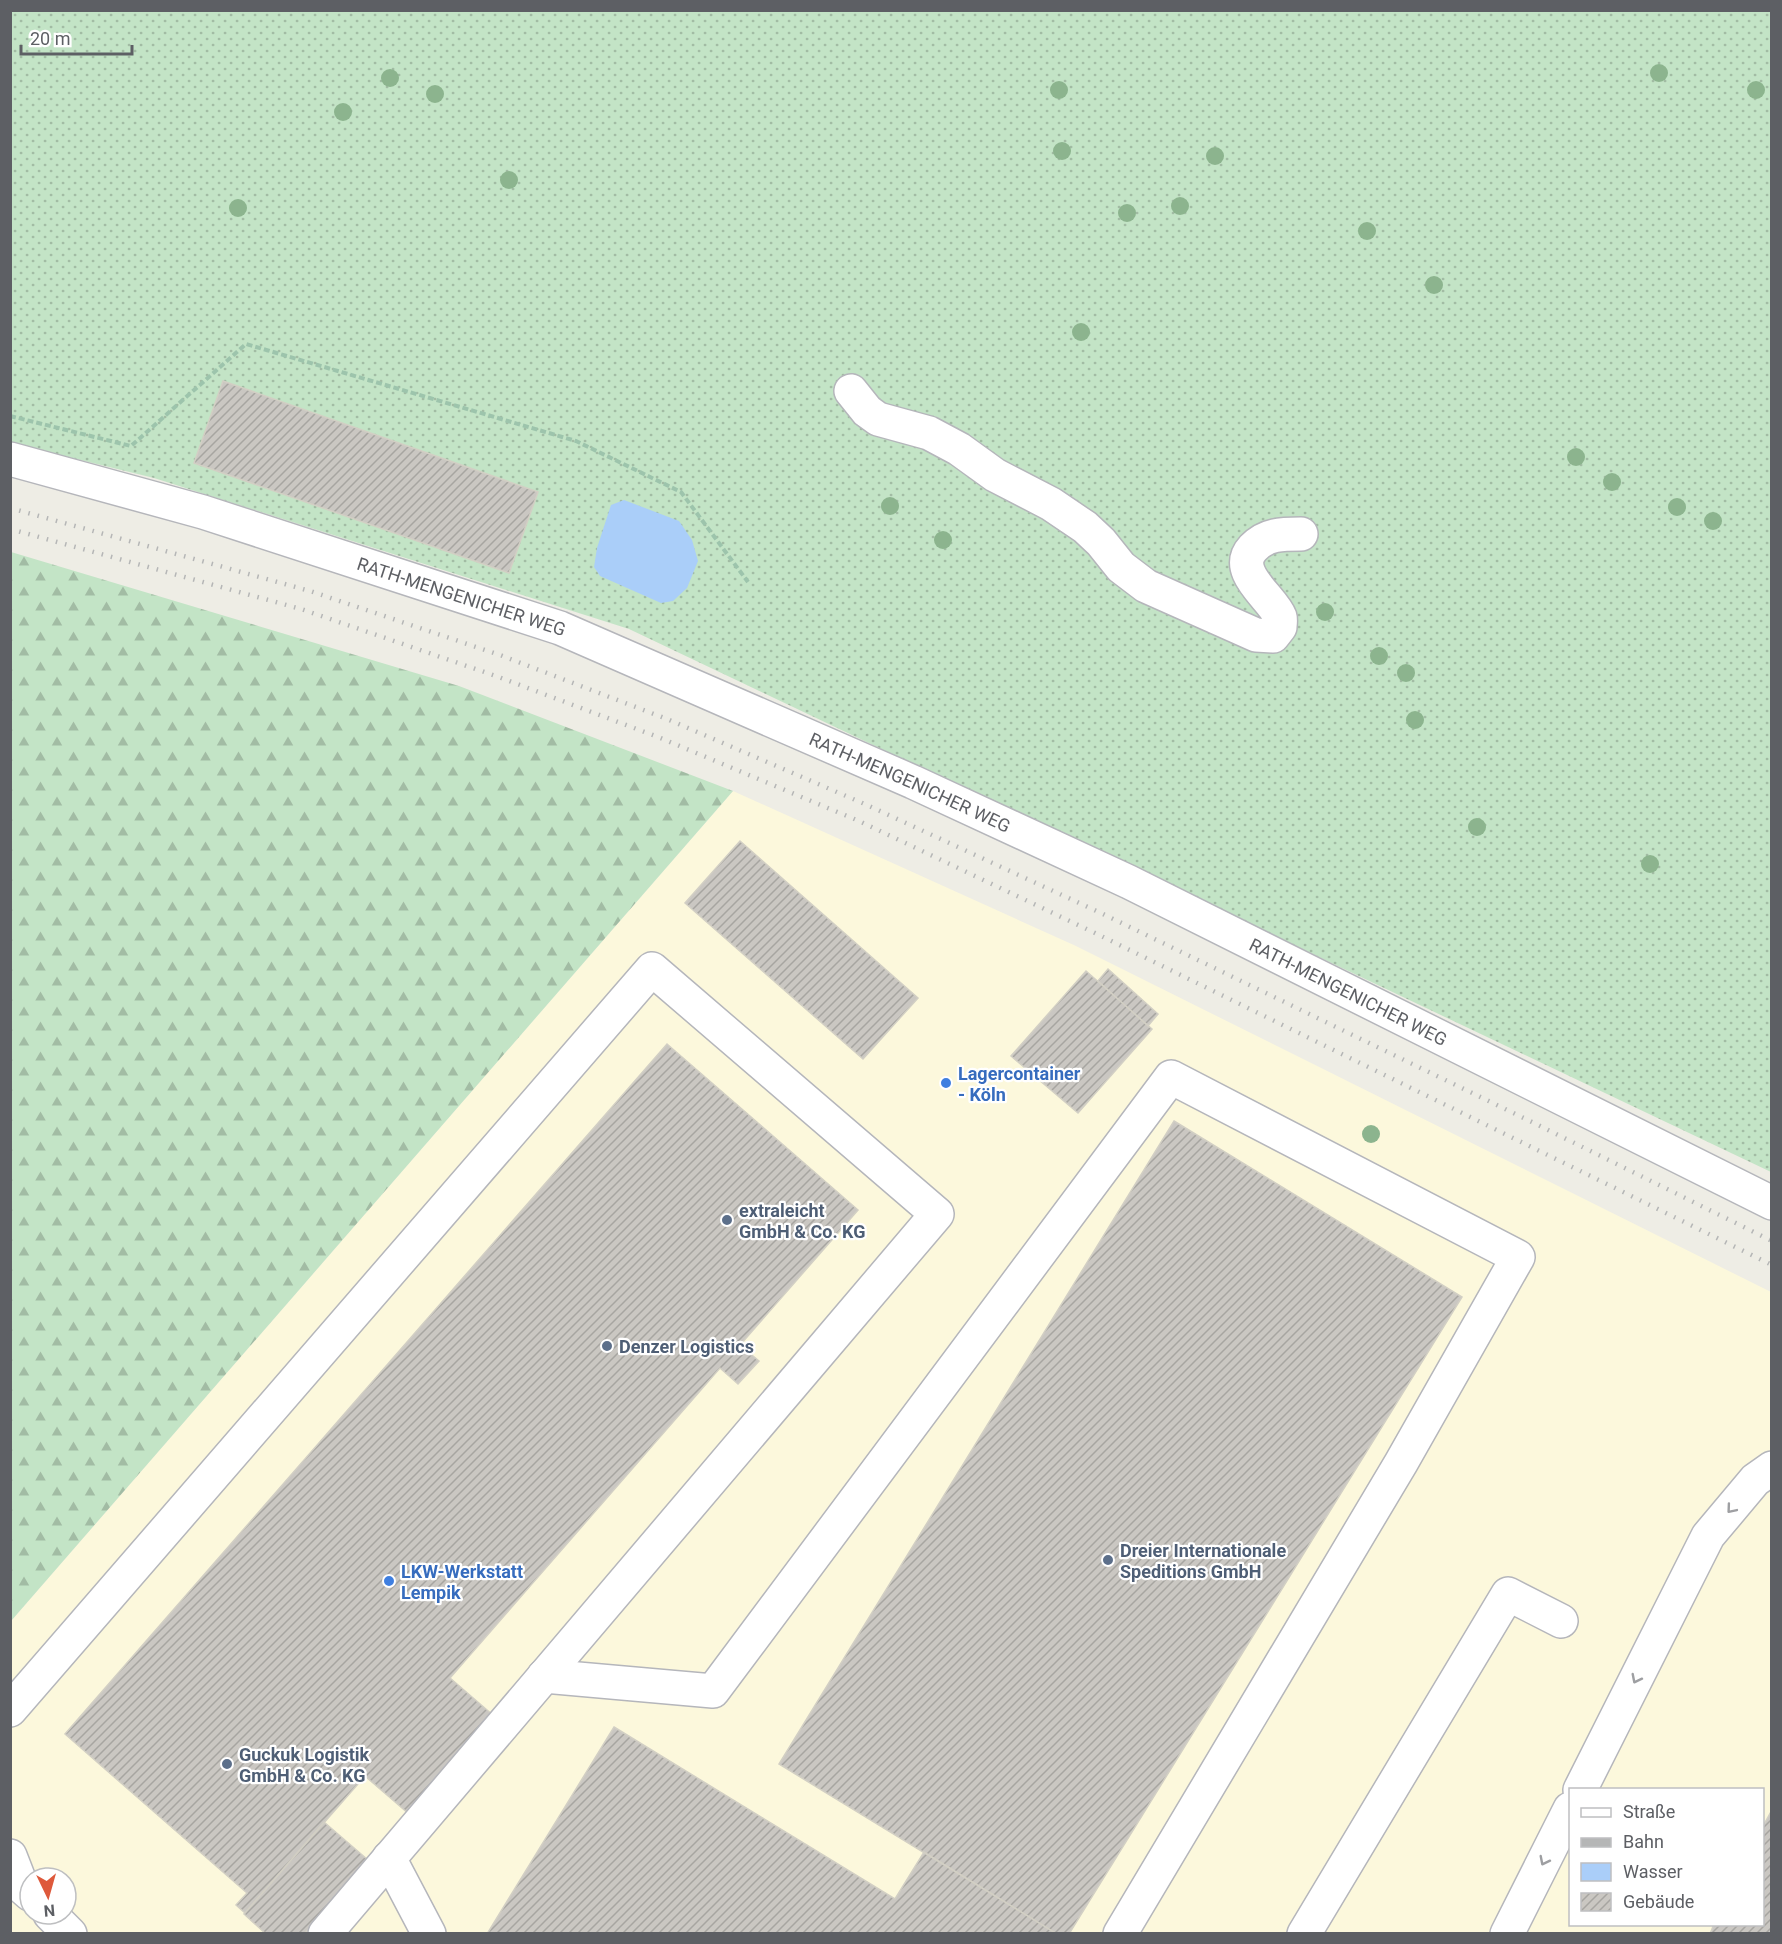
<svg xmlns="http://www.w3.org/2000/svg" width="1782" height="1944" viewBox="0 0 1782 1944" font-family="Roboto,sans-serif">
  <style>
    .commercial { fill: #fcf8dc; fill-rule: evenodd }
    .grass { fill: url(#grass-dots) }
    .forest { fill: url(#forest-firs) }
    .water { fill: #aacef9 }
    .building { fill: url(#building-hatch); stroke: #d2cfc4; stroke-width: 1.5 }
    .lines { fill: none; stroke-linecap: round; stroke-linejoin: round }
    .minor-casing { stroke: #b5b6bb; stroke-width: 36 }
    .path { stroke: #9dc4ac; stroke-width: 4; stroke-dasharray: 6 3; stroke-linecap: butt }
    .minor { stroke: #fff; stroke-width: 33 }
    .rail { stroke: #b5b6b6; stroke-width: 4.5; stroke-dasharray: 1.5 8; stroke-linecap: butt }
    .tree { fill: #8cb48e }
    .oneway { stroke: #9e9fa2 }
    .shop-dot { fill: #3f7fe0; stroke: #fff; stroke-width: 2 }
    .service-dot { fill: #5c6f8a; stroke: #fff; stroke-width: 2 }
    .labels { text-anchor: middle; dominant-baseline: central; stroke-width: 4.5; stroke-linejoin: round; paint-order: stroke }
    .street-label { font-size: 18px; fill: #5d5f64; stroke: #fff }
    .shop-label { font-size: 18px; font-weight: bold; fill: #366cbe; stroke: #fff; text-anchor: start }
    .service-label { font-size: 18px; font-weight: bold; fill: #4e5e75; stroke: #fff; text-anchor: start }
  </style>
  <defs>
    <pattern id="grass-dots" width="8" height="8" patternUnits="userSpaceOnUse" patternTransform="scale(1.5)"><rect width="8" height="8" fill="#c3e4c6"/><path d="M2 2h.1M6 6h.1" fill="none" stroke="#a2bca4" stroke-width="1.8" stroke-linecap="round"/></pattern>
    <pattern id="forest-firs" width="22" height="20" patternUnits="userSpaceOnUse" patternTransform="scale(1.5)"><rect width="22" height="20" fill="#c3e4c6"/><path d="M5 1l3.5 6h-7zM16 11l3.5 6h-7z" fill="#a2bca4"/></pattern>
    <pattern id="building-hatch" width="6" height="6" patternUnits="userSpaceOnUse" patternTransform="scale(1.5)"><rect width="6" height="6" fill="#cac7c2"/><path d="M-1 1l2-2M0 6l6-6M5 7l2-2" fill="none" stroke="#a7a5a1"/></pattern>
  </defs>
  <rect width="100%" height="100%" fill="#eeede5"/>
  <path class="commercial" d="M 733,791 L 1076,946 L 1771,1292 L 1771,1933 L 11,1934 L 11,1621 ZM 1570,1790 L 1762,1790 L 1762,1924 L 1570,1924 ZM 30,1878 L 66,1878 L 66,1914 L 30,1914 Z"/>
  <path class="grass" d="M 11,11 L 1771,11 L 1771,1172 L 629,629 L 154,478 L 11,443 Z"/>
  <path class="forest" d="M 11,552 L 459,686 L 733,791 L 11,1621 Z"/>
  <path class="water" d="M 624,500 L 679,521 L 692,540 L 698,561 L 687,588 L 673,601 L 661,603 L 600,576 L 594,567 L 597,548 L 611,505 Z"/>
  <path class="building" d="M 223,381 L 538,492 L 509,573 L 194,463 Z
    M 740,841 L 918,998 L 863,1059 L 685,903 Z
    M 1108,969 L 1158,1014 L 1148,1026 L 1098,981 Z
    M 1086,971 L 1152,1029 L 1078,1113 L 1011,1056 Z
    M 667,1044 L 858,1210 L 740,1345 L 759,1361 L 738,1384 L 720,1368 L 450,1678 L 494,1716 L 409,1814 L 365,1776 L 245,1913 L 236,1905 L 247,1893 L 65,1734 Z
    M 1174,1121 L 1462,1297 L 1069,1934 L 1057,1934 L 779,1764 Z
    M 614,1727 L 895,1899 L 924,1852 L 1057,1934 L 487,1934 Z
    M 1772,1810 L 1772,1934 L 1710,1934 L 1714,1924 L 1762,1924 L 1762,1828 Z
    M 324,1822 L 368,1860 L 304,1934 L 266,1934 L 244,1914 Z"/>
  <g class="lines">
    <g class="minor-casing">
      <g id="minor">
        <path d="M 851,391 L 867,411 L 878,419 L 929,433 L 959,449 L 995,475 L 1051,504 L 1085,527 L 1101,542 L 1121,567 L 1146,586 L 1256,635 L 1273,636 L 1280,627 C 1280,624 1281,620 1280,617 C 1273,598 1231,572 1253,548 C 1266,534 1282,534 1301,534"/>
        <path id="s1" d="M 10,459 L 203,512 L 560,628 L 913,782 L 1129,882 L 1772,1203"/>
        <path d="M 544,1676 L 713,1691 L 1171,1077 L 1518,1257 L 1401,1463 L 1120,1934"/>
        <path d="M 10,1710 L 652,969 L 937,1214 L 325,1934"/>
        <path d="M 1580,1790 L 1708,1536 L 1755,1480 L 1772,1468"/>
        <path d="M 10,1856 L 22,1887 L 30,1894"/>
        <path d="M 389,1858 L 429,1934"/>
        <path d="M 50,1914 L 70,1934"/>
        <path d="M 1304,1934 L 1508,1594 L 1561,1621"/>
        <path d="M 1507,1934 L 1570,1809"/>
      </g>
    </g>
    <path class="path" d="M 10,416 L 131,446 L 246,344 L 576,441 L 681,492 L 748,582"/>
    <use href="#minor" class="minor"/>
    <path class="rail" d="M 10,508 L 310,591 L 500,655 L 667,719 L 867,805 L 1103,914 L 1534,1123 L 1772,1241
      M 10,529 L 301,609 L 496,676 L 658,737 L 859,821 L 1095,933 L 1772,1265"/>
  </g>
  <g class="tree">
    <circle cx="1659" cy="73" r="9"/>
    <circle cx="390" cy="78" r="9"/>
    <circle cx="1059" cy="90" r="9"/>
    <circle cx="1756" cy="90" r="9"/>
    <circle cx="435" cy="94" r="9"/>
    <circle cx="343" cy="112" r="9"/>
    <circle cx="1062" cy="151" r="9"/>
    <circle cx="1215" cy="156" r="9"/>
    <circle cx="509" cy="180" r="9"/>
    <circle cx="1180" cy="206" r="9"/>
    <circle cx="238" cy="208" r="9"/>
    <circle cx="1127" cy="213" r="9"/>
    <circle cx="1367" cy="231" r="9"/>
    <circle cx="1434" cy="285" r="9"/>
    <circle cx="1081" cy="332" r="9"/>
    <circle cx="1576" cy="457" r="9"/>
    <circle cx="1612" cy="482" r="9"/>
    <circle cx="890" cy="506" r="9"/>
    <circle cx="1677" cy="507" r="9"/>
    <circle cx="1713" cy="521" r="9"/>
    <circle cx="943" cy="540" r="9"/>
    <circle cx="1325" cy="612" r="9"/>
    <circle cx="1379" cy="656" r="9"/>
    <circle cx="1406" cy="673" r="9"/>
    <circle cx="1415" cy="720" r="9"/>
    <circle cx="1477" cy="827" r="9"/>
    <circle cx="1650" cy="864" r="9"/>
    <circle cx="1371" cy="1134" r="9"/>
  </g>
  <defs><path id="oneway-chevron" d="M-2-3.5L2.5 0L-2 3.5" fill="none" stroke-width="1.6" stroke-linecap="round" stroke-linejoin="round" transform="scale(1.5)"/></defs>
  <g class="oneway">
    <use href="#oneway-chevron" transform="translate(1731 1509) rotate(130)"/>
    <use href="#oneway-chevron" transform="translate(1636 1679) rotate(117)"/>
    <use href="#oneway-chevron" transform="translate(1544 1861) rotate(117)"/>
  </g>
  <g class="shop-dot">
    <circle cx="946" cy="1083" r="6"/>
    <circle cx="389" cy="1581" r="6"/>
  </g>
  <g class="service-dot">
    <circle cx="727" cy="1220" r="6"/>
    <circle cx="607" cy="1346" r="6"/>
    <circle cx="1108" cy="1560" r="6"/>
    <circle cx="227" cy="1764" r="6"/>
  </g>
  <g class="labels">
    <g class="street-label">
      <text stroke="none"><textPath href="#s1" startOffset="472">RATH-MENGENICHER WEG</textPath></text>
      <text stroke="none"><textPath href="#s1" startOffset="958">RATH-MENGENICHER WEG</textPath></text>
      <text stroke="none"><textPath href="#s1" startOffset="1444">RATH-MENGENICHER WEG</textPath></text>
    </g>
    <g class="shop-label">
      <text x="958" y="1073">Lagercontainer<tspan x="958" dy="21">- Köln</tspan></text>
      <text x="401" y="1571">LKW-Werkstatt<tspan x="401" dy="21">Lempik</tspan></text>
    </g>
    <g class="service-label">
      <text x="739" y="1210">extraleicht<tspan x="739" dy="21">GmbH &amp; Co. KG</tspan></text>
      <text x="619" y="1346">Denzer Logistics</text>
      <text x="1120" y="1550">Dreier Internationale<tspan x="1120" dy="21">Speditions GmbH</tspan></text>
      <text x="239" y="1754">Guckuk Logistik<tspan x="239" dy="21">GmbH &amp; Co. KG</tspan></text>
    </g>
  </g>
  <rect width="1782" height="1944" fill="none" stroke="#5d5f64" stroke-width="24"/>
  <rect x="1569" y="1788" width="195" height="138" fill="#ffffff" stroke="#bebfc1" stroke-width="1.5"/>
  <rect x="1581" y="1808" width="30" height="9" fill="#ffffff" stroke="#bebfc1" stroke-width="1.5"/>
  <text x="1623" y="1818" font-size="18" fill="#5d5f64">Straße</text>
  <rect x="1581" y="1838" width="30" height="9" fill="#b5b6b6" stroke="#bebfc1" stroke-width="1.5"/>
  <text x="1623" y="1848" font-size="18" fill="#5d5f64">Bahn</text>
  <rect x="1581" y="1863" width="30" height="18" fill="#aacef9" stroke="#bebfc1" stroke-width="1.5"/>
  <text x="1623" y="1878" font-size="18" fill="#5d5f64">Wasser</text>
  <rect x="1581" y="1893" width="30" height="18" fill="url(#building-hatch)" stroke="#bebfc1" stroke-width="1.5"/>
  <text x="1623" y="1908" font-size="18" fill="#5d5f64">Gebäude</text>
  <g transform="translate(48 1896) rotate(175)"><circle r="28" fill="#ffffff" stroke="#bebfc1" stroke-width="1.5"/>
  <path d="M0-4.5L10 22L0 15L-10 22Z" fill="#de593b"/>
  <text y="-9" font-size="16" font-weight="bold" text-anchor="middle" fill="#5d5f64">N</text>
  </g>
  <path d="M21 45v9h111v-9" fill="none" stroke="#5d5f64" stroke-width="3"/>
  <text x="30" y="45" font-size="18" fill="#5d5f64" stroke="#ffffff" stroke-width="4.5" paint-order="stroke">20 m</text>
</svg>
